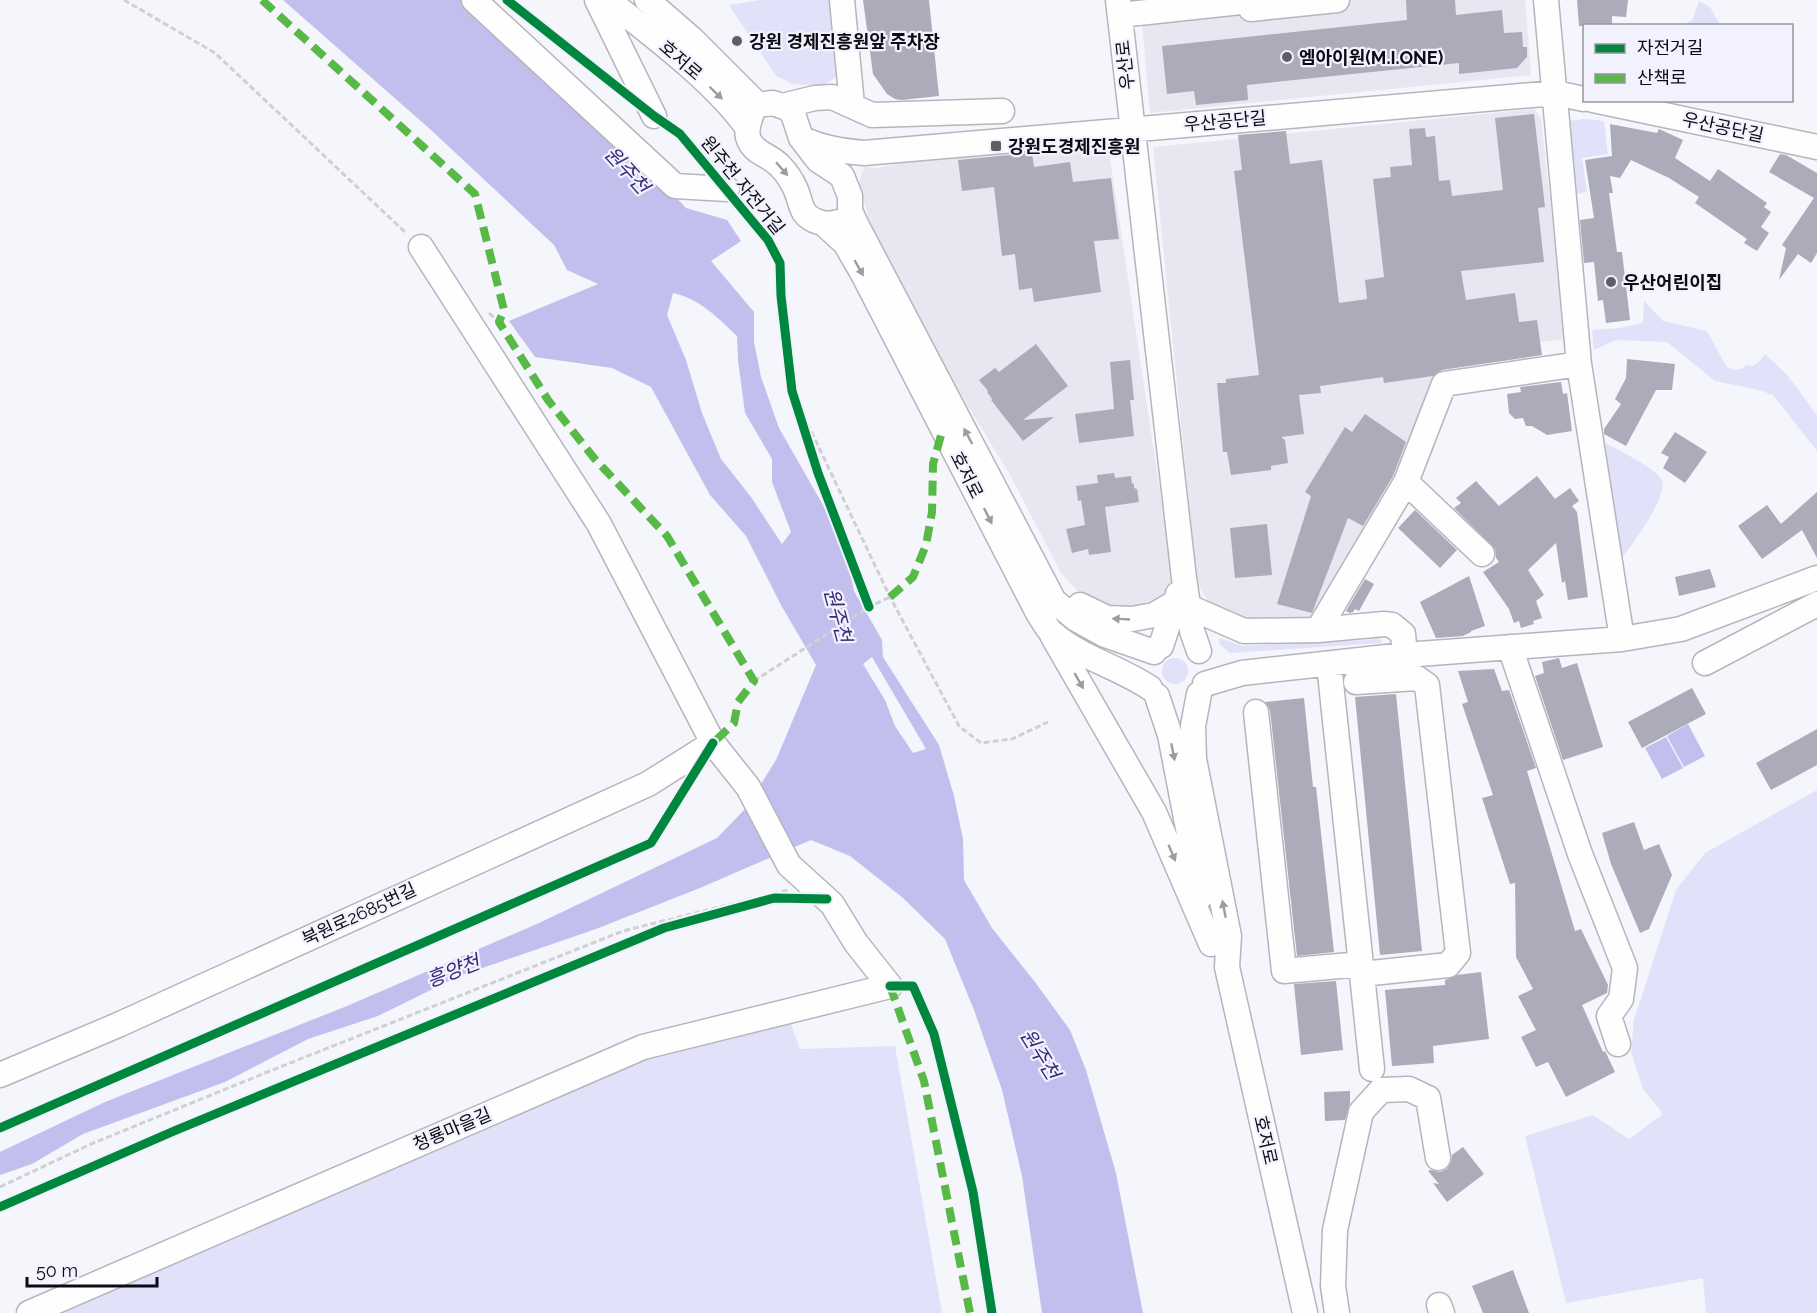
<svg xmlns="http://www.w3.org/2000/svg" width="1817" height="1313" viewBox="0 0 1817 1313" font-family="Raleway,'Noto Sans KR',sans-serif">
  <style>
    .built { fill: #e7e7f2 }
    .green { fill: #e1e1fa }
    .water { fill: #c2bfef; fill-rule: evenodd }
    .building { fill: #acabb9 }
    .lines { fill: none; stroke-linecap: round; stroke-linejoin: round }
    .minor-casing { stroke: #b5b5bd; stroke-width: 27 }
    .path { stroke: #d0d0d2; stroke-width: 3; stroke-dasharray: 6 3; stroke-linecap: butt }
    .minor { stroke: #fefeff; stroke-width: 24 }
    .quiet { stroke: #58b947; stroke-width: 8; stroke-dasharray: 15 8; stroke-linecap: butt }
    .cycleway-casing { stroke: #f2f2ff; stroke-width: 13 }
    .cycleway { stroke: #00873e; stroke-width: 9 }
    .oneway { fill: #9d9da1 }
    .poi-dot { fill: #5d5d65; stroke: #f2f2ff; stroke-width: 2 }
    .labels { text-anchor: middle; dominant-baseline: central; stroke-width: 4.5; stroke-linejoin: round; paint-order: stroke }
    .poi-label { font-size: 18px; font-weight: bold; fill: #0b0b14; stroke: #f2f2ff; text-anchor: start }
    .street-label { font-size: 18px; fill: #0b0b14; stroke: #f2f2ff }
    .water-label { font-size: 20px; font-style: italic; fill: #382b76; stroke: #f2f2ff }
  </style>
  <rect width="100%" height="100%" fill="#f5f5fc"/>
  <path class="built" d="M 1140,0 L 1525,0 L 1531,75 L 1150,113 Z
    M 1534,109 L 1541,118 L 1565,339 L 1448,355 L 1409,449 L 1309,623 L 1235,621 L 1208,602 L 1197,581 L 1153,147 Z
    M 1108,144 L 1173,580 L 1164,597 L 1150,603 L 1115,609 L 1084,598 L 1061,573 L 1009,473 L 928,341 L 875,241 L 859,183 L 864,167 L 878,168 L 910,161 L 1074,145 Z"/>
  <path class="green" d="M 760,0 L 829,0 L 836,65 L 835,78 L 822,86 L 793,84 L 776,76 L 729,5 Z
    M 1699,1 L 1710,7 L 1720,25 L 1684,25 L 1693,19 Z
    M 1585,119 L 1604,121 L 1608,154 L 1582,158 L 1587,192 L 1577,194 L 1569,121 Z
    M 1644,301 L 1663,321 L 1707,331 L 1726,366 L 1733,370 L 1741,369 L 1747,365 L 1752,366 L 1760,361 L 1765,354 L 1788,376 L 1817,415 L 1817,451 L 1773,395 L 1759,390 L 1715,381 L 1667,342 L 1616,340 L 1594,350 L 1592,330 L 1620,328 L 1643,323 Z
    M 1605,443 C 1618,450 1657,468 1662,481 C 1668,496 1630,549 1619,561 Z
    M 1219,638 L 1243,646 L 1366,640 L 1380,638 L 1382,643 L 1230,653 L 1219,644 Z
    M1162 671a13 13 0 1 1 26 0a13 13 0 1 1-26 0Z
    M 1817,790 L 1817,1313 L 1706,1313 L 1703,1278 L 1566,1303 L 1525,1136 L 1593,1115 L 1629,1139 L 1663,1114 L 1643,1089 L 1631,1052 L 1634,1020 L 1676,890 L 1705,853 Z
    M 790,1022 L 800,1049 L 895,1046 L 942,1313 L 53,1313 L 605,1069 Z"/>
  <path class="water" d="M 283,0 L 469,0 L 666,187 L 686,208 L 727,220 L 741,241 L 711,261 L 754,312 L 754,342 L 761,377 L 779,428 L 835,526 L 849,565 L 854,591 L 882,640 L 883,657 L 939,745 L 954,796 L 963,839 L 964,880 L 992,928 L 1035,982 L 1070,1030 L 1086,1070 L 1116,1173 L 1143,1313 L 1042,1313 L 1022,1176 L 1002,1090 L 974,1010 L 945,939 L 903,898 L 850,856 L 811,840 L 700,888 L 596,929 L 459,976 L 378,1016 L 308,1039 L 225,1082 L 83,1134 L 32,1164 L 0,1175 L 0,1152 L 105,1102 L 347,1006 L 539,923 L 717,838 L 745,809 L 776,760 L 816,665 L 781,605 L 746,536 L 710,495 L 651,387 L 612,368 L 535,357 L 509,321 L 598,284 L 567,270 L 554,245 L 431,130 ZM 673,293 C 700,299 717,317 737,336 L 738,360 L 745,413 L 772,459 L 772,482 L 791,532 L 782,544 L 751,497 L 721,459 L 702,413 L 686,360 L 667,315 ZM 872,657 L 926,749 L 913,753 L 895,726 L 885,700 L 863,664 Z
    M 1688,724 L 1705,756 L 1684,767 L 1667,736 Z
    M 1666,737 L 1683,768 L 1662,779 L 1645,748 Z"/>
  <path class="building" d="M 863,0 L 929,0 L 939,96 L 902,100 L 895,99 L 887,94 L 873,74 Z
    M 1406,0 L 1455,0 L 1456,15 L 1502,10 L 1504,33 L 1522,32 L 1523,47 L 1527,47 L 1527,57 L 1517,68 L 1459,74 L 1459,63 L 1247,85 L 1248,100 L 1196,105 L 1194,91 L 1167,94 L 1162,46 L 1407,20 Z
    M 1577,0 L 1628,0 L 1626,17 L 1612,16 L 1612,26 L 1579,26 Z
    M 1534,114 L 1545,207 L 1538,208 L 1544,262 L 1461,271 L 1466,300 L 1515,293 L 1519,322 L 1537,320 L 1542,355 L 1442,370 L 1433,376 L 1384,383 L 1383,377 L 1320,386 L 1321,393 L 1299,395 L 1304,434 L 1281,437 L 1285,440 L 1288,463 L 1271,466 L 1271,470 L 1231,475 L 1227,452 L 1223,452 L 1217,383 L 1226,383 L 1226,379 L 1259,375 L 1234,171 L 1242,170 L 1238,135 L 1286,131 L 1290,164 L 1322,160 L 1339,303 L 1367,299 L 1365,280 L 1384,277 L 1373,179 L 1391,177 L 1390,167 L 1412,165 L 1409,129 L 1425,128 L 1426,137 L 1435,136 L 1439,181 L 1450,180 L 1452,196 L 1503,190 L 1495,118 Z
    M 1610,124 L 1657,133 L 1659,129 L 1683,140 L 1675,158 L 1710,181 L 1718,169 L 1767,203 L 1764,207 L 1771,212 L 1761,227 L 1769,233 L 1757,251 L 1744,243 L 1747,239 L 1695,203 L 1699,197 L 1669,178 L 1631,160 L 1620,178 L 1610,176 L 1613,193 L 1609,193 L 1617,252 L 1622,252 L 1630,320 L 1606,323 L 1603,300 L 1598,301 L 1594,262 L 1584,263 L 1580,220 L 1594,218 L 1585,160 L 1612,156 Z
    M 1032,153 L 1034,167 L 1070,162 L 1073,182 L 1111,178 L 1119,239 L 1094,241 L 1101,292 L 1034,302 L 1032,288 L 1019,290 L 1015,254 L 1002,256 L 994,187 L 962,191 L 958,160 Z
    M 1780,154 L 1786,155 L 1817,173 L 1817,253 L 1811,263 L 1798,254 L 1779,280 L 1786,248 L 1782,245 L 1814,198 L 1769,172 Z
    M 1036,344 L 1068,386 L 1023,420 L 1054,417 L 1023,441 L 991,400 L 992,399 L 987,392 L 988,391 L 979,380 L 995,368 L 999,372 Z
    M 1627,359 L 1675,364 L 1672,390 L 1656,390 L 1626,446 L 1604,434 L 1604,429 L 1621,404 L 1615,399 L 1626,378 Z
    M 1130,360 L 1134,400 L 1130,400 L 1134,436 L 1079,443 L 1075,414 L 1114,409 L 1110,362 Z
    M 1561,382 L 1563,394 L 1567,393 L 1572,431 L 1547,435 L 1532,426 L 1526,426 L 1523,418 L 1515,419 L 1509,413 L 1507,394 L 1521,392 L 1520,387 Z
    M 1365,414 L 1406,442 L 1393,476 L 1363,526 L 1348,518 L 1312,613 L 1277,604 L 1311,496 L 1305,492 L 1345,427 L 1352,432 Z
    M 1675,432 L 1707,452 L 1685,483 L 1663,468 L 1669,457 L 1661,453 Z
    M 1114,473 L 1115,478 L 1131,476 L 1132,484 L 1134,483 L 1134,488 L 1137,489 L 1139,502 L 1105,507 L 1111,552 L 1089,555 L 1088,549 L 1072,553 L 1066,529 L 1085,525 L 1081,500 L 1078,501 L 1076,486 L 1098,483 L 1097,475 Z
    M 1537,476 L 1555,499 L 1570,488 L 1579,501 L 1572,506 L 1577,512 L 1588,597 L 1568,600 L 1565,581 L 1562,583 L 1556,543 L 1528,570 L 1544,595 L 1536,601 L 1542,618 L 1533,621 L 1534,624 L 1521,628 L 1519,621 L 1514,623 L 1509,609 L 1483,572 L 1499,562 L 1496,558 L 1495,549 L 1454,508 L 1461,503 L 1456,498 L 1476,481 L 1499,506 Z
    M 1817,492 L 1817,558 L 1802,530 L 1762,559 L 1738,526 L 1767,505 L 1781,524 Z
    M 1415,510 L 1457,550 L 1440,568 L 1398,528 Z
    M 1267,524 L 1272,575 L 1235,578 L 1230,528 Z
    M 1710,569 L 1716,587 L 1679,596 L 1675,577 Z
    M 1469,576 L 1485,626 L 1471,631 L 1471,632 L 1463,636 L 1436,638 L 1420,602 Z
    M 1365,579 L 1374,584 L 1359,611 L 1355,609 L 1353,612 L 1350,613 L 1346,611 Z
    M 1559,658 L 1562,668 L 1577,663 L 1603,747 L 1563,760 L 1535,676 L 1544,673 L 1542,662 Z
    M 1494,669 L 1502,691 L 1509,690 L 1536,768 L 1527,771 L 1575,931 L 1581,929 L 1608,985 L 1607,993 L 1582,1005 L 1603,1052 L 1605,1051 L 1615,1072 L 1566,1097 L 1548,1062 L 1536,1067 L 1521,1037 L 1536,1030 L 1518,996 L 1533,989 L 1516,957 L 1515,883 L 1510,884 L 1482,798 L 1493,795 L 1462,704 L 1468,702 L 1458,671 Z
    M 1692,688 L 1706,714 L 1642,748 L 1628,722 Z
    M 1396,694 L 1422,951 L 1380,955 L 1355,697 Z
    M 1304,698 L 1313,787 L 1316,787 L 1334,952 L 1297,956 L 1270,710 L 1265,702 Z
    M 1817,729 L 1817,765 L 1771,790 L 1756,763 Z
    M 1634,822 L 1644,850 L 1659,844 L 1672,875 L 1649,929 L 1640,933 L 1611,864 L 1602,833 Z
    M 1481,972 L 1489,1039 L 1433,1046 L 1434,1063 L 1392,1066 L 1385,990 L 1445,985 L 1445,980 L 1457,975 Z
    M 1336,981 L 1343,1050 L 1301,1055 L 1294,984 Z
    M 1350,1091 L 1350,1103 L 1345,1120 L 1325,1121 L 1324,1092 Z
    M 1463,1147 L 1484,1174 L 1447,1202 L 1433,1183 L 1439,1184 L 1428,1171 L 1430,1170 L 1440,1172 L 1447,1169 L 1451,1162 L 1452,1155 Z
    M 1513,1270 L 1529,1313 L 1483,1313 L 1472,1286 Z"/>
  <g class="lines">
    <g class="minor-casing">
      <path id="minor" d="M 474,0 L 675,186 L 727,189
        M 597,0 L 654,116
        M 608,0 C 653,36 713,80 747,127
        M 647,0 L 692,39 L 758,105 L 773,103 L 787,108 L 793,114 L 801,138 L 818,160 L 842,176 L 850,196 L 850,211 L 857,226 L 1054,601 L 1076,619 L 1105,635 L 1154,652
        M 842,0 L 852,105
        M 1118,0 L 1184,578 L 1192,631 L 1199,651
        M 1546,0 L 1579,364 L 1622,639
        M 1120,15 L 1250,1 L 1251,9 L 1337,0
        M 1593,100 L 1817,147
        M 782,106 L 815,98 L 832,97 L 872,115 L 1002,111
        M 752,113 C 749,121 745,131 749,140 C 755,154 770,155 780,166 C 787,173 792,181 796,190 C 799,197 800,205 804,212 C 811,222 827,226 838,222
        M 801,138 C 822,148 841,151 864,153 L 1555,93 L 1584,99
        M 823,223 L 845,243 L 863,274 L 1038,613 C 1042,619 1046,627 1051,632 C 1080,658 1119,667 1150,688
        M 1406,482 L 1482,554
        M 1080,605 L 1107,618 L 1132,619 L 1154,615 L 1176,602
        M 1189,607 L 1244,631 L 1318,630 L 1384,624 L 1392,625 L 1403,634 L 1405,655
        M 1318,630 L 1406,482 L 1444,384 L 1579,364
        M 1052,635 L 1154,812 L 1211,944
        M 1161,646 L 1178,594
        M 1510,647 L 1580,854 L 1625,968 L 1621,999 L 1609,1016 L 1618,1044
        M 1705,663 L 1817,604
        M 1329,664 L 1372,1069
        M 1356,682 L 1417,678 L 1427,685 L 1458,953 L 1448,965 L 1362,974
        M 1205,684 L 1242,673 L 1405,655 L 1622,639 L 1681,629 L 1817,578
        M 1199,694 L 1193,726 L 1194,759 L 1229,936 L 1227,967 L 1305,1313
        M 1157,696 L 1170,735 L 1201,896
        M 1256,712 L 1284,971 L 1361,964
        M 0,1075 L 118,1025 L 648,784 L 713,743
        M 1439,1305 L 1442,1313
        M 29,1313 L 643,1047 L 890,986 L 856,943 L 832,904 L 789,865 L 748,787 L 713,743 L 599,524 L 421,247
        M 1337,1313 L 1333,1286 L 1335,1230 L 1361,1112 L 1381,1090 L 1409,1089 L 1428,1098 L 1438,1158"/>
    </g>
    <path class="path" d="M 124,0 L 215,53 L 406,233
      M 489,313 L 499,322
      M 792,391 L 890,597 L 959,726 L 981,743 L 1012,739 L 1048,722
      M 754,681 L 869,607 L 890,597
      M 0,1187 L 91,1144 L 270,1071 L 623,931 L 788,890"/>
    <use href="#minor" class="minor"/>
    <path class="quiet" d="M 262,0 L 475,194 L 504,310 L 499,322 L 548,400 L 594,458 L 667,536 L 754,681 L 738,702 L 734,723 L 713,743
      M 890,597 L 913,577 L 926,545 L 932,512 L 933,464 L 943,428
      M 890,986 L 924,1081 L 970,1313"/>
    <g class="cycleway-casing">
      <path id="cycleway" d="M 507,0 L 654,116 L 680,134 L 768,240 L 780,263 L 781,296 L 792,391 L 818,473 L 869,607
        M 890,986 L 913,986 L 934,1034 L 973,1192 L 992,1313
        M 0,1128 L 651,843 L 713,743
        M 0,1207 L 174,1131 L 664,928 L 774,898 L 827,899"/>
    </g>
    <use href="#cycleway" class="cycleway"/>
  </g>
  <defs><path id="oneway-solid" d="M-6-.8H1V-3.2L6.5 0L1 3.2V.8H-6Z" transform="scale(1.5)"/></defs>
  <g class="oneway">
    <use href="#oneway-solid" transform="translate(716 93) rotate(44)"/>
    <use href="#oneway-solid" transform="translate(782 169) rotate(49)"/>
    <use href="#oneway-solid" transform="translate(859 268) rotate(60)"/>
    <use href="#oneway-solid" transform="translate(968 436) rotate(-118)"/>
    <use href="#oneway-solid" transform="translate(988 516) rotate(63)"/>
    <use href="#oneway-solid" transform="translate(1121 619) rotate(-177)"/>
    <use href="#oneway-solid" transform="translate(1079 681) rotate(60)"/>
    <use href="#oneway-solid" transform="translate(1173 752) rotate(79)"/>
    <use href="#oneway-solid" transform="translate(1172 853) rotate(67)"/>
    <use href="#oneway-solid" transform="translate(1224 909) rotate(-101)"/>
  </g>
  <g class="poi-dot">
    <circle cx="737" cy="41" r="6"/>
    <circle cx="1287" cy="57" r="6"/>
    <rect x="990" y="140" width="12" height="12" rx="3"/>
    <circle cx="1611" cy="282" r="6"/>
  </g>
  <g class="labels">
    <g class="poi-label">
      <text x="749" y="41">강원 경제진흥원앞 주차장</text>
      <text x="1299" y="57">엠아이원(M.I.ONE)</text>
      <text x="1008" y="146">강원도경제진흥원</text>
      <text x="1623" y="282">우산어린이집</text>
    </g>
    <g class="street-label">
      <text transform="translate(681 60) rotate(41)">호저로</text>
      <text transform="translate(1125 65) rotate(-96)">우산로</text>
      <text transform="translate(1225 121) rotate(-5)">우산공단길</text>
      <text transform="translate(1723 127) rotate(12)">우산공단길</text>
      <text transform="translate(743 185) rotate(51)">원주천 자전거길</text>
      <text transform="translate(967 475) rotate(63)">호저로</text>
      <text transform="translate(359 914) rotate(-25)">북원로2685번길</text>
      <text transform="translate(452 1129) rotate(-23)">청룡마을길</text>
      <text transform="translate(1266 1140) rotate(77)">호저로</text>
    </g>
    <g class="water-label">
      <text transform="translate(627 170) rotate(48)">원주천</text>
      <text transform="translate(838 615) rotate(75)">원주천</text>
      <text transform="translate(453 971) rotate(-21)">흥양천</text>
      <text transform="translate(1040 1054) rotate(58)">원주천</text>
    </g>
  </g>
  <rect x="1583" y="24" width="210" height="78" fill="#f2f2ff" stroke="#9696a1" stroke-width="1.5"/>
  <rect x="1595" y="44" width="30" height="9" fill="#00873e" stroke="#9696a1" stroke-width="1.5"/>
  <text x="1637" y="54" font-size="18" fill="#0b0b14">자전거길</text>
  <rect x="1595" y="74" width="30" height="9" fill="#58b947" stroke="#9696a1" stroke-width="1.5"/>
  <text x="1637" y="84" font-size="18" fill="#0b0b14">산책로</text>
  <path d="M27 1277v9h130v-9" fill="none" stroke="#0b0b14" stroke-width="3"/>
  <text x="36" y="1277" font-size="18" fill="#0b0b14" stroke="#f2f2ff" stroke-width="4.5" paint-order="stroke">50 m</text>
</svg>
